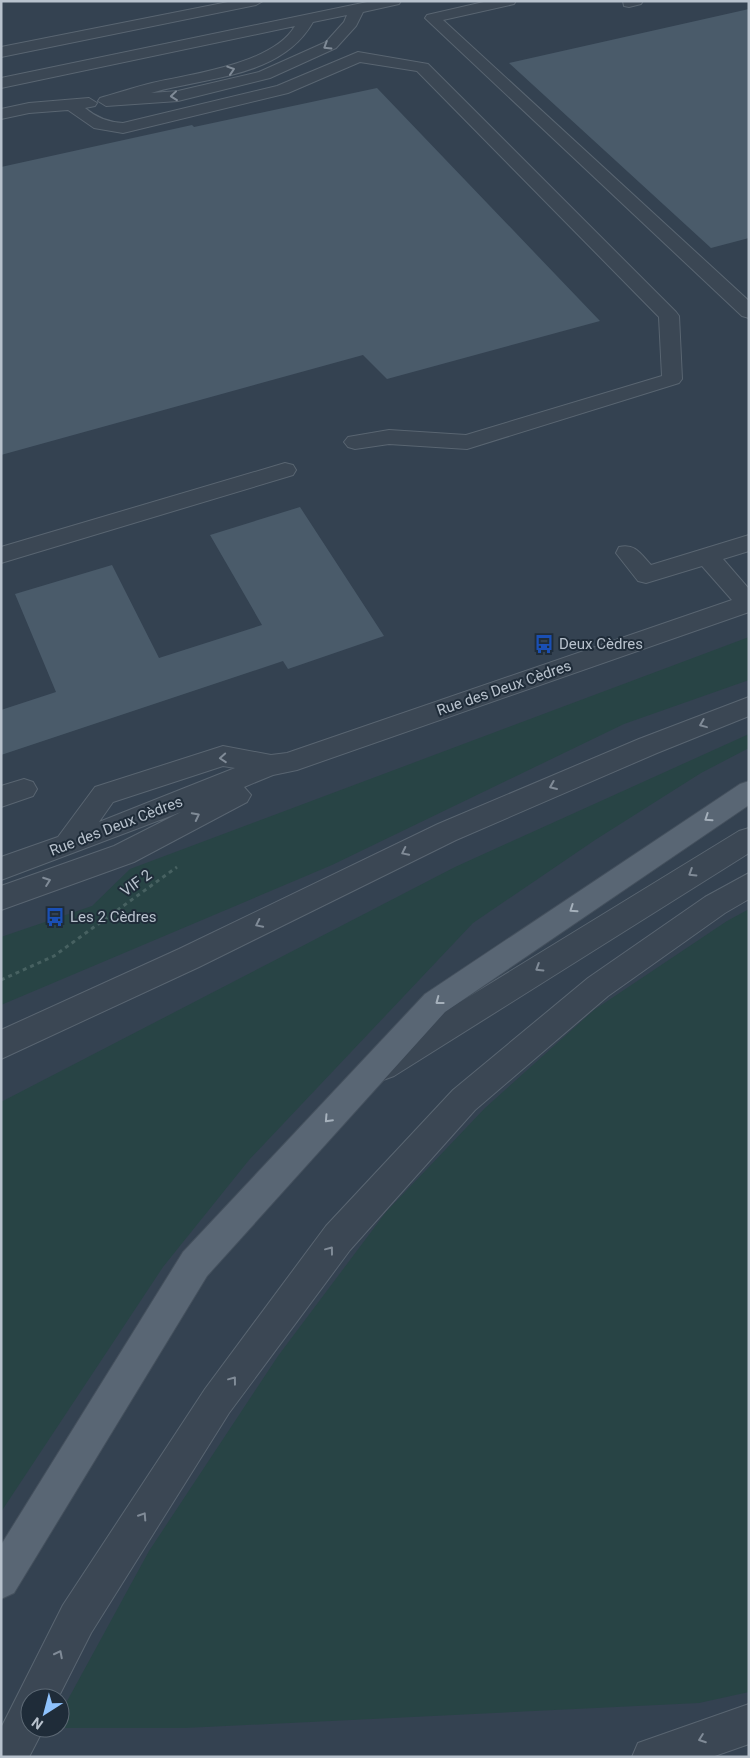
<svg xmlns="http://www.w3.org/2000/svg" width="750" height="1758" viewBox="0 0 750 1758" font-family="Roboto,sans-serif">
  <style>
    .airport { fill: #344251; fill-rule: evenodd }
    .green { fill: #284445 }
    .building { fill: #4a5b6a }
    .lines { fill: none; stroke-linecap: round; stroke-linejoin: round }
    .minor-casing { stroke: #596571; stroke-width: 2 }
    .major-casing { stroke: #44505d; stroke-width: 2 }
    .path { stroke: #476161; stroke-width: 3; stroke-dasharray: 4 4; stroke-linecap: butt }
    .minor { fill: #3b4754; fill-rule: evenodd }
    .major { fill: #596674; fill-rule: evenodd }
    .oneway { stroke: #808b97 }
    .oneway2 { stroke: #a5b0bb }
    .labels { text-anchor: middle; dominant-baseline: central; stroke-width: 4; stroke-linejoin: round; paint-order: stroke }
    .poi-label { font-size: 15px; fill: #b8c2cd; stroke: #1f2c39; text-anchor: start }
    .street-label { font-size: 15px; fill: #b8c2cd; stroke: #1f2c39 }
  </style>
  <rect width="100%" height="100%" fill="#263544"/>
  <path class="airport" d="M 1,1 L 749,1 L 749,1757 L 1,1757 ZM 30,1698 L 60,1698 L 60,1728 L 30,1728 Z"/>
  <path class="green" d="M 749,637 L 749,680 L 624,724 L 332,865 L 1,1005 L 1,937 L 92,906 L 130,869 Z
    M 749,734 L 749,748 L 701,773 L 595,840 L 473,923 L 249,1160 L 163,1267 L 1,1512 L 1,1102 L 455,867 Z
    M 749,909 L 749,1692 L 699,1703 L 185,1728 L 60,1728 L 60,1714 L 149,1551 L 278,1356 L 386,1212 L 485,1108 L 594,1010 L 727,921 Z"/>
  <path class="building" d="M 749,9 L 749,238 L 711,248 L 509,63 Z
    M 377,88 L 600,321 L 387,379 L 363,355 L 1,455 L 1,167 L 192,125 L 194,127 Z
    M 300,507 L 384,636 L 288,669 L 283,661 L 1,755 L 1,710 L 56,692 L 15,594 L 112,565 L 159,658 L 262,625 L 210,535 Z"/>
  <g class="lines">
    <g class="minor-casing">
      <path id="minor" d="M 233,1 L 263,1 L 256,5 L 1,57 L 1,47 Z
        M 372,1 L 401,1 L 399,4 L 363,12 L 356,26 L 336,48 L 270,78 L 178,101 L 106,106 L 98,101 L 100,98 C 118,93 135,87 152,83 C 192,74 273,64 295,26 L 1,88 L 1,78 ZM 347,15 L 344,22 L 326,42 L 259,72 L 178,91 L 151,93 C 206,77 281,78 313,22 Z
        M 488,1 L 516,1 L 514,4 L 443,20 L 749,301 L 749,318 L 742,316 L 425,18 L 427,15 Z
        M 623,1 L 643,1 L 641,4 L 629,7 L 624,6 Z
        M 358,52 L 428,64 L 676,312 L 679,316 L 682,379 L 679,383 L 467,449 L 389,444 L 355,449 L 348,447 L 344,442 L 348,437 L 389,430 L 466,435 L 662,376 L 659,317 L 417,71 L 360,62 L 288,93 L 123,133 L 94,128 L 68,110 L 29,113 L 1,119 L 1,109 L 29,103 L 89,98 L 97,103 L 95,106 L 85,108 C 97,118 108,122 123,123 L 277,86 Z
        M 285,463 L 293,465 L 296,470 L 293,475 L 1,563 L 1,547 Z
        M 749,535 L 749,551 L 723,559 L 749,589 L 749,612 L 297,770 L 273,775 L 244,787 L 251,795 L 247,802 L 134,862 L 1,910 L 1,886 L 114,846 L 181,812 L 1,880 L 1,857 L 58,837 L 95,787 L 223,746 L 271,755 L 287,753 L 732,600 L 702,566 L 646,583 L 638,581 L 616,553 L 619,547 C 635,543 641,554 651,565 ZM 223,766 L 235,768 L 99,822 L 113,802 Z
        M 749,697 L 749,716 L 657,753 L 456,840 L 199,967 L 1,1059 L 1,1030 L 179,949 L 438,824 L 639,739 Z
        M 24,779 L 33,782 L 37,789 L 33,796 L 1,807 L 1,786 Z
        M 749,828 L 749,853 L 394,1076 L 383,1080 L 372,1076 L 368,1066 L 372,1056 L 739,831 Z
        M 749,873 L 749,899 L 725,913 L 608,996 L 475,1110 L 350,1250 L 229,1413 L 91,1633 L 58,1698 L 30,1698 L 30,1728 L 44,1728 L 29,1757 L 1,1757 L 1,1728 L 63,1605 L 205,1389 L 326,1226 L 453,1090 L 588,978 L 705,897 Z
        M 749,1704 L 749,1744 L 712,1757 L 632,1757 L 638,1743 Z"/>
    </g>
    <g class="major-casing">
      <path id="major" d="M 749,781 L 749,805 L 445,1012 L 207,1276 L 14,1593 L 1,1599 L 1,1545 L 183,1252 L 425,994 L 740,784 Z"/>
    </g>
    <path class="path" d="M 1,980 L 54,956 L 177,867"/>
    <use href="#minor" class="minor"/>
    <use href="#major" class="major"/>
  </g>
  <defs><path id="oneway-chevron" d="M-2-3.5L2.5 0L-2 3.5" fill="none" stroke-width="1.6" stroke-linecap="round" stroke-linejoin="round" transform="scale(1.25)"/></defs>
  <g class="oneway">
    <use href="#oneway-chevron" transform="translate(327 46) rotate(148)"/>
    <use href="#oneway-chevron" transform="translate(231 70) rotate(-18)"/>
    <use href="#oneway-chevron" transform="translate(174 96) rotate(174)"/>
    <use href="#oneway-chevron" transform="translate(703 724) rotate(158)"/>
    <use href="#oneway-chevron" transform="translate(223 758) rotate(176)"/>
    <use href="#oneway-chevron" transform="translate(553 786) rotate(157)"/>
    <use href="#oneway-chevron" transform="translate(196 816) rotate(-27)"/>
    <use href="#oneway-chevron" transform="translate(405 852) rotate(154)"/>
    <use href="#oneway-chevron" transform="translate(692 873) rotate(148)"/>
    <use href="#oneway-chevron" transform="translate(47 881) rotate(-20)"/>
    <use href="#oneway-chevron" transform="translate(259 924) rotate(154)"/>
    <use href="#oneway-chevron" transform="translate(539 968) rotate(148)"/>
    <use href="#oneway-chevron" transform="translate(330 1250) rotate(-53)"/>
    <use href="#oneway-chevron" transform="translate(233 1380) rotate(-53)"/>
    <use href="#oneway-chevron" transform="translate(143 1516) rotate(-57)"/>
    <use href="#oneway-chevron" transform="translate(59 1654) rotate(-63)"/>
    <use href="#oneway-chevron" transform="translate(702 1739) rotate(160)"/>
  </g>
  <g class="oneway2">
    <use href="#oneway-chevron" transform="translate(708 818) rotate(146)"/>
    <use href="#oneway-chevron" transform="translate(573 909) rotate(146)"/>
    <use href="#oneway-chevron" transform="translate(439 1001) rotate(143)"/>
    <use href="#oneway-chevron" transform="translate(328 1119) rotate(133)"/>
  </g>
  <defs>
    <g id="bus-bare" transform="scale(1.5)"><path d="M-5-6H5V4H4V6H2V4H-2V6H-4V4H-5ZM-3.5-4V0h7V-4ZM-3.5 1.2v1.5H-2V1.2ZM2 1.2v1.5H3.5V1.2Z" fill="#1a4fb4" stroke="#1f2c39" stroke-width="2.5" paint-order="stroke"/></g>
  </defs>
  <g fill-rule="evenodd">
    <use href="#bus-bare" x="544" y="644"/>
    <use href="#bus-bare" x="55" y="917"/>
  </g>
  <g class="labels">
    <g class="poi-label">
      <text x="559" y="644">Deux Cèdres</text>
      <text x="70" y="917">Les 2 Cèdres</text>
    </g>
    <g class="street-label">
      <text transform="translate(504 688) rotate(-19)">Rue des Deux Cèdres</text>
      <text transform="translate(116 826) rotate(-21)">Rue des Deux Cèdres</text>
      <text transform="translate(136 883) rotate(-36)">VIF 2</text>
    </g>
  </g>
  <rect width="750" height="1758" fill="none" stroke="#b8c2cd" stroke-width="5"/>
  <g transform="translate(45 1713) rotate(216)"><circle r="24" fill="#1f2c39" stroke="#5c6874"/>
  <path d="M0-4L9 19L0 12L-9 19Z" fill="#8ec2fc"/>
  <text y="-8" font-size="14" font-weight="bold" text-anchor="middle" fill="#b8c2cd">N</text>
  </g>
</svg>
